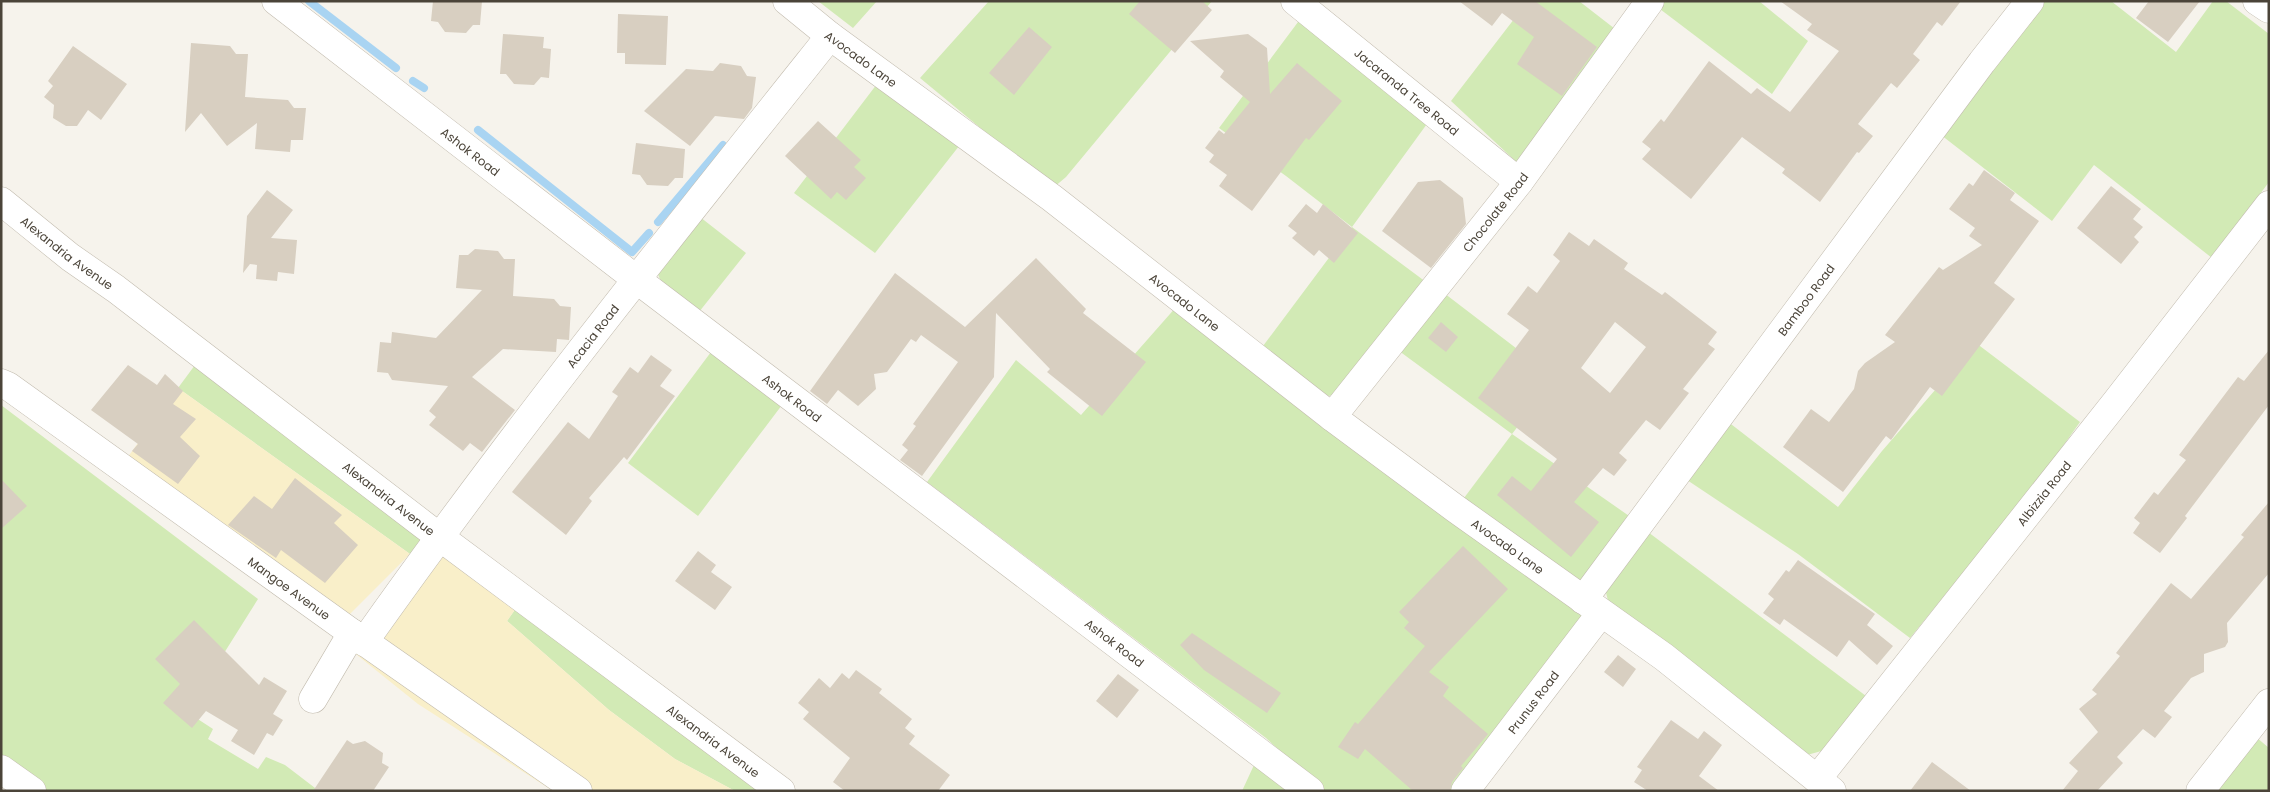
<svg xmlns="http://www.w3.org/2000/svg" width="2270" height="792" viewBox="0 0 2270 792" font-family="Poppins,sans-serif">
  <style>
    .green { fill: #d2eab5 }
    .sand { fill: #f9efc9 }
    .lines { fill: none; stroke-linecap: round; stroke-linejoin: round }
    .stream { stroke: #a9d4f2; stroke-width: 8 }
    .building { fill: #d8cfc1; fill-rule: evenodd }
    .minor-casing { stroke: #c2bbae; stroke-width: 29 }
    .tertiary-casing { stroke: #c2bbae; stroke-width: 29 }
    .minor { stroke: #fff; stroke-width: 28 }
    .tertiary { stroke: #fff; stroke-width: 28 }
    .labels { text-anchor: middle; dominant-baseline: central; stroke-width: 4; stroke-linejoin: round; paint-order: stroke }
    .street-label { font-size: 12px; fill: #4b4439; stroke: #fff }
  </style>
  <rect width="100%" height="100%" fill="#f6f3ec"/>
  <path class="green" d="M 818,1 L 877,1 L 853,28 Z
    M 989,1 L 1212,1 L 1066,177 L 1053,188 L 920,78 Z
    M 1528,1 L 1579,1 L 1628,39 L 1524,169 L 1451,101 Z
    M 1654,1 L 1759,1 L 1808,41 L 1772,94 L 1652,3 Z
    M 2040,1 L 2111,1 L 2176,52 L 2213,1 L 2226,1 L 2269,34 L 2269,182 L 2212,258 L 2094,165 L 2052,221 L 1941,135 Z
    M 1304,14 L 1432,117 L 1352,227 L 1426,282 L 1340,392 L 1329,396 L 1316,392 L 1260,350 L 1352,227 L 1286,176 L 1219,128 Z
    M 880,80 L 963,141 L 875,253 L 794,193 Z
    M 700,217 L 746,253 L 699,312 C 683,300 658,289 657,268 Z
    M 1440,290 L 1555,378 L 1512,434 L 1632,518 L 1588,579 L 1570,583 L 1461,502 L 1512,434 L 1395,348 Z
    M 1177,306 L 1317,423 L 1400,481 L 1593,623 L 1472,791 L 1324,791 L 1266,738 L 927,482 L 1016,360 L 1081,415 Z
    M 1976,343 L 2080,422 L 2043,474 L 1910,638 L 1798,554 L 1684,478 L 1727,421 L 1838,507 L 1882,451 Z
    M 711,352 L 785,401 L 698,516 L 628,463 Z
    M 195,365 L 427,537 L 410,554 L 178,388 Z
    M 1,405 L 258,599 L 187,712 L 213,729 L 208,739 L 258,769 L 266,757 L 285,765 L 319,791 L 39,791 L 1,762 Z
    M 1648,532 L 1870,699 L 1825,750 L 1807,755 L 1608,601 L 1605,588 Z
    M 519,604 L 767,791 L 735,791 L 675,759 L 609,710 L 507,621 Z
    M 2256,737 L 2269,748 L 2269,791 L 2211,791 Z
    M 1254,765 L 1294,791 L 1242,791 Z"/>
  <path class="sand" d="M 178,388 L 410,554 L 346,618 L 122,465 Z
    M 439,545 L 519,604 L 507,621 L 609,710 L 675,759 L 735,791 L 553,791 L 418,704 L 352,651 Z"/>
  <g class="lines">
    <path class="stream" d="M 309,1 L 396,68
      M 413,81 L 424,88
      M 478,130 L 632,252 L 649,233
      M 658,222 L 723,145"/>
  </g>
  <path class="building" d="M 433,1 L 482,1 L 480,25 L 473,25 L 466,33 L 445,32 L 438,22 L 431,21 Z
    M 1140,1 L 1202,1 L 1212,10 L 1175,53 L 1129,14 Z
    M 1459,1 L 1535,1 L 1597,47 L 1562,96 L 1517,64 L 1534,37 L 1502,13 L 1492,26 Z
    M 1780,1 L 1961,1 L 1942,26 L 1937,22 L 1913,54 L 1920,60 L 1897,88 L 1891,83 L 1858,124 L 1873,136 L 1859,153 L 1857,152 L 1820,202 L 1782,173 L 1785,169 L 1742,137 L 1691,199 L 1642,159 L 1651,149 L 1642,142 L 1661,119 L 1664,122 L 1709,61 L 1751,94 L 1757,88 L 1790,112 L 1839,51 L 1807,30 L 1812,24 Z
    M 2149,1 L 2200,1 L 2168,42 L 2136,18 Z
    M 618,14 L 668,16 L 666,65 L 625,64 L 625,53 L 617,53 Z
    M 1029,27 L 1052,47 L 1014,95 L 989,73 Z
    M 503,34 L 544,37 L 543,48 L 551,49 L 549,78 L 541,77 L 534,85 L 514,84 L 506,74 L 500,74 Z
    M 1248,34 L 1267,48 L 1270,94 L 1297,63 L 1342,101 L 1309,140 L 1306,138 L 1252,211 L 1219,186 L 1227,175 L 1209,162 L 1214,155 L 1205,148 L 1219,130 L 1224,134 L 1250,102 L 1220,77 L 1224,71 L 1190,41 Z
    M 191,43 L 230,46 L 236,54 L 248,54 L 245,97 L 288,100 L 294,108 L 306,108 L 303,140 L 291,140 L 290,152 L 255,149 L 257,123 L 227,146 L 201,113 L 185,132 Z
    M 73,46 L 127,84 L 101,120 L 88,110 L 77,126 L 66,126 L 53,118 L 54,105 L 44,97 L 53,86 L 48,81 Z
    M 720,63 L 741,66 L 747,76 L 756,77 L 752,108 L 744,119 L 715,116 L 690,146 L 644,111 L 686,69 L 713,71 Z
    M 818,121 L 861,160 L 854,167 L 866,178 L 846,200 L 837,192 L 831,199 L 785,156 Z
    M 636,143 L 685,149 L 683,178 L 675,178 L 668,186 L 647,185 L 640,175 L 632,174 Z
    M 1984,170 L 2015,193 L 2010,200 L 2039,221 L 1994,283 L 2015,299 L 1942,396 L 1930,387 L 1891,440 L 1886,436 L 1843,492 L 1783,447 L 1811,409 L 1829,422 L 1854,389 L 1858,371 L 1865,363 L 1895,342 L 1885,335 L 1939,267 L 1943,270 L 1982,245 L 1969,236 L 1975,228 L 1949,209 L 1969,183 L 1973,186 Z
    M 1440,180 L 1463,198 L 1466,224 L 1431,268 L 1382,231 L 1418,182 Z
    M 2111,186 L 2141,209 L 2133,219 L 2143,227 L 2134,237 L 2139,242 L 2121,264 L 2077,228 Z
    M 267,190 L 293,210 L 271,238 L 297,240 L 294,274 L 278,272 L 277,281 L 256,279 L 257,265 L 250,264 L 243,273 L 247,216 Z
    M 1306,204 L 1317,213 L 1323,204 L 1358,233 L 1334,263 L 1319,250 L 1314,256 L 1292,238 L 1297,233 L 1288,226 Z
    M 1569,232 L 1589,246 L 1594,239 L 1628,263 L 1624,269 L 1662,295 L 1665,292 L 1717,332 L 1708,344 L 1715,349 L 1683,389 L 1689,393 L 1660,430 L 1646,420 L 1619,453 L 1627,460 L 1614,476 L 1603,468 L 1574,502 L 1599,522 L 1571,557 L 1497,495 L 1512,476 L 1531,491 L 1557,459 L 1478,398 L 1529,330 L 1507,314 L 1528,286 L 1537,293 L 1560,261 L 1553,255 ZM 1615,322 L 1646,347 L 1610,393 L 1581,368 Z
    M 475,249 L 498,251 L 504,259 L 515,259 L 513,296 L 554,299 L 560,306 L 571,307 L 569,340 L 557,339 L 556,352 L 503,349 L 472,377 L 515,410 L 482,452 L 470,443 L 463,451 L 429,425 L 436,417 L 429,411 L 448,386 L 392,380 L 388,373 L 377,372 L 380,342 L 391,343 L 392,332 L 436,338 L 482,290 L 456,288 L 459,255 L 468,255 Z
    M 1036,258 L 1086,309 L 1083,313 L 1146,362 L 1102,416 L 1047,372 L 1050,369 L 996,313 L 994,377 L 922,476 L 900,460 L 908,450 L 902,445 L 916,426 L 913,424 L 958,362 L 921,335 L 916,342 L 911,339 L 887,372 L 874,374 L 876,389 L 858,406 L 838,390 L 827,404 L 810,391 L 895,273 L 965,327 Z
    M 1441,322 L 1458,337 L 1446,352 L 1428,338 Z
    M 2269,350 L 2269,405 L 2185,516 L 2187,518 L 2160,553 L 2133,533 L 2140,523 L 2134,518 L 2154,492 L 2158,495 L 2186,460 L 2179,455 L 2238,377 L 2244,381 Z
    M 651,355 L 672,370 L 660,386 L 675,396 L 627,460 L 624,457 L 589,498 L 592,501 L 566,535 L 512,492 L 568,422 L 589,439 L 618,396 L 612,392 L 630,367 L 638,373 Z
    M 128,365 L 157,385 L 165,374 L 183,391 L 173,404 L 196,419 L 180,437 L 200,456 L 178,484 L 132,451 L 138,444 L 91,410 Z
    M 295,478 L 342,515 L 334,523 L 358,545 L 325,583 L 281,550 L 276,558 L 228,525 L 254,496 L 272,509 Z
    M 1,479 L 27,506 L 1,529 Z
    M 2269,502 L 2269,573 L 2227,623 L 2228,642 L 2225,647 L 2204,654 L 2204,672 L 2191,678 L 2164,711 L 2172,717 L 2155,738 L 2143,729 L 2117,757 L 2123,763 L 2097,791 L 2062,791 L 2078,771 L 2069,763 L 2098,732 L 2079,709 L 2097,694 L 2092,690 L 2120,656 L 2116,653 L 2171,583 L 2191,599 L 2244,537 L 2241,535 Z
    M 1463,546 L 1508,589 L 1429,672 L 1449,687 L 1443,696 L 1488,734 L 1461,766 L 1463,768 L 1452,782 L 1450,791 L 1413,791 L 1365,749 L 1358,759 L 1338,747 L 1355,722 L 1358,724 L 1425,646 L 1404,628 L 1409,622 L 1399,612 Z
    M 698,551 L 716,565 L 711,572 L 732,587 L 715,610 L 675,581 Z
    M 1798,560 L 1875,614 L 1867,625 L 1893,646 L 1877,665 L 1849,640 L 1837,657 L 1784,619 L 1780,625 L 1763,613 L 1774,599 L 1768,594 L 1786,570 L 1789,572 Z
    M 194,620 L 259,685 L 264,677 L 287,691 L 273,714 L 283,720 L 273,736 L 267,733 L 254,755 L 231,741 L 238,730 L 206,711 L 192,728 L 163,703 L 180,684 L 155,659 Z
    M 1192,633 L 1281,693 L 1267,713 L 1204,670 L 1180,645 Z
    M 1618,655 L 1636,669 L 1623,687 L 1604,672 Z
    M 856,670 L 882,689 L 879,693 L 912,719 L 905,728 L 915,736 L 909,744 L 950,775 L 938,791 L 845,791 L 833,782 L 850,758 L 803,719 L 809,712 L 798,703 L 819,678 L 830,688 L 842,673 L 849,679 Z
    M 1118,674 L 1139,690 L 1117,718 L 1096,701 Z
    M 1671,720 L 1698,739 L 1704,731 L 1722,745 L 1699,776 L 1719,791 L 1648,791 L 1634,782 L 1642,770 L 1637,767 Z
    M 347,740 L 353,744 L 365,741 L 383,753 L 382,763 L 389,767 L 373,791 L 313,791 Z
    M 1932,762 L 1971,791 L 1910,791 Z"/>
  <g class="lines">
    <g class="minor-casing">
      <g id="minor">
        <path id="s1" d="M 276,1 L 636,279 L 1310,791"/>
        <path id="s2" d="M 787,1 L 830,36 L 1052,198 L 1332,417 L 1456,509 L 1664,657 L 1832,791"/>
        <path id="s3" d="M 1295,1 L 1519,182"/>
        <path id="s4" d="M 1,201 L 70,257 L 116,289 L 425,526 L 781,791"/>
        <path id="s5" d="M 1,383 L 8,386 L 352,633 L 578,791"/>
        <path id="s6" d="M 1332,417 L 1519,182 L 1650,1"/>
        <path id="s7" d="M 1583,600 L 1982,62 L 2030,1"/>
        <path id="s8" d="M 364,642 C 511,434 671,235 830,36"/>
        <path d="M 313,699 L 352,633"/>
        <path d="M 1,769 L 32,791"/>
        <path id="s9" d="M 1817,779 L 2116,402 L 2269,205"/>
        <path id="s10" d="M 1465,791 L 1601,613"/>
        <path d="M 2200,791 L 2269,703"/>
      </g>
    </g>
    <g class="tertiary-casing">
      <path id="tertiary" d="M 2257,1 L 2269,9"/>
    </g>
    <use href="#minor" class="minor"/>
    <use href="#tertiary" class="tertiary"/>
  </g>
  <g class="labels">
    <g class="street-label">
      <text stroke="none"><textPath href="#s2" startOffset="94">Avocado Lane</textPath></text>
      <text stroke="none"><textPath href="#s3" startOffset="144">Jacaranda Tree Road</textPath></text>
      <text stroke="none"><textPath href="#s1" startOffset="246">Ashok Road</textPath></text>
      <text stroke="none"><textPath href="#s6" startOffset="262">Chocolate Road</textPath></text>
      <text stroke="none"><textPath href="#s4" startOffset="84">Alexandria Avenue</textPath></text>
      <text stroke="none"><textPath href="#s7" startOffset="374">Bamboo Road</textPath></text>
      <text stroke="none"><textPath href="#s2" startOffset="499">Avocado Lane</textPath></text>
      <text stroke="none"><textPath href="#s8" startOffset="382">Acacia Road</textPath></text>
      <text stroke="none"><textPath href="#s1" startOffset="651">Ashok Road</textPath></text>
      <text stroke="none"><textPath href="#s9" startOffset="365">Albizzia Road</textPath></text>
      <text stroke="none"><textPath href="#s4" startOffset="489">Alexandria Avenue</textPath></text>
      <text stroke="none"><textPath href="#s2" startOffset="904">Avocado Lane</textPath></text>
      <text stroke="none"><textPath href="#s5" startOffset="354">Mangoe Avenue</textPath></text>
      <text stroke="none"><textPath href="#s1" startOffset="1056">Ashok Road</textPath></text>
      <text stroke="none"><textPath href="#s10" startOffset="112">Prunus Road</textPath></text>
      <text stroke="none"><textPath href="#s4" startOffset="894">Alexandria Avenue</textPath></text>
    </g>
  </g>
  <rect width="2270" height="792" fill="none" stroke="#4b4439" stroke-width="5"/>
</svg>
